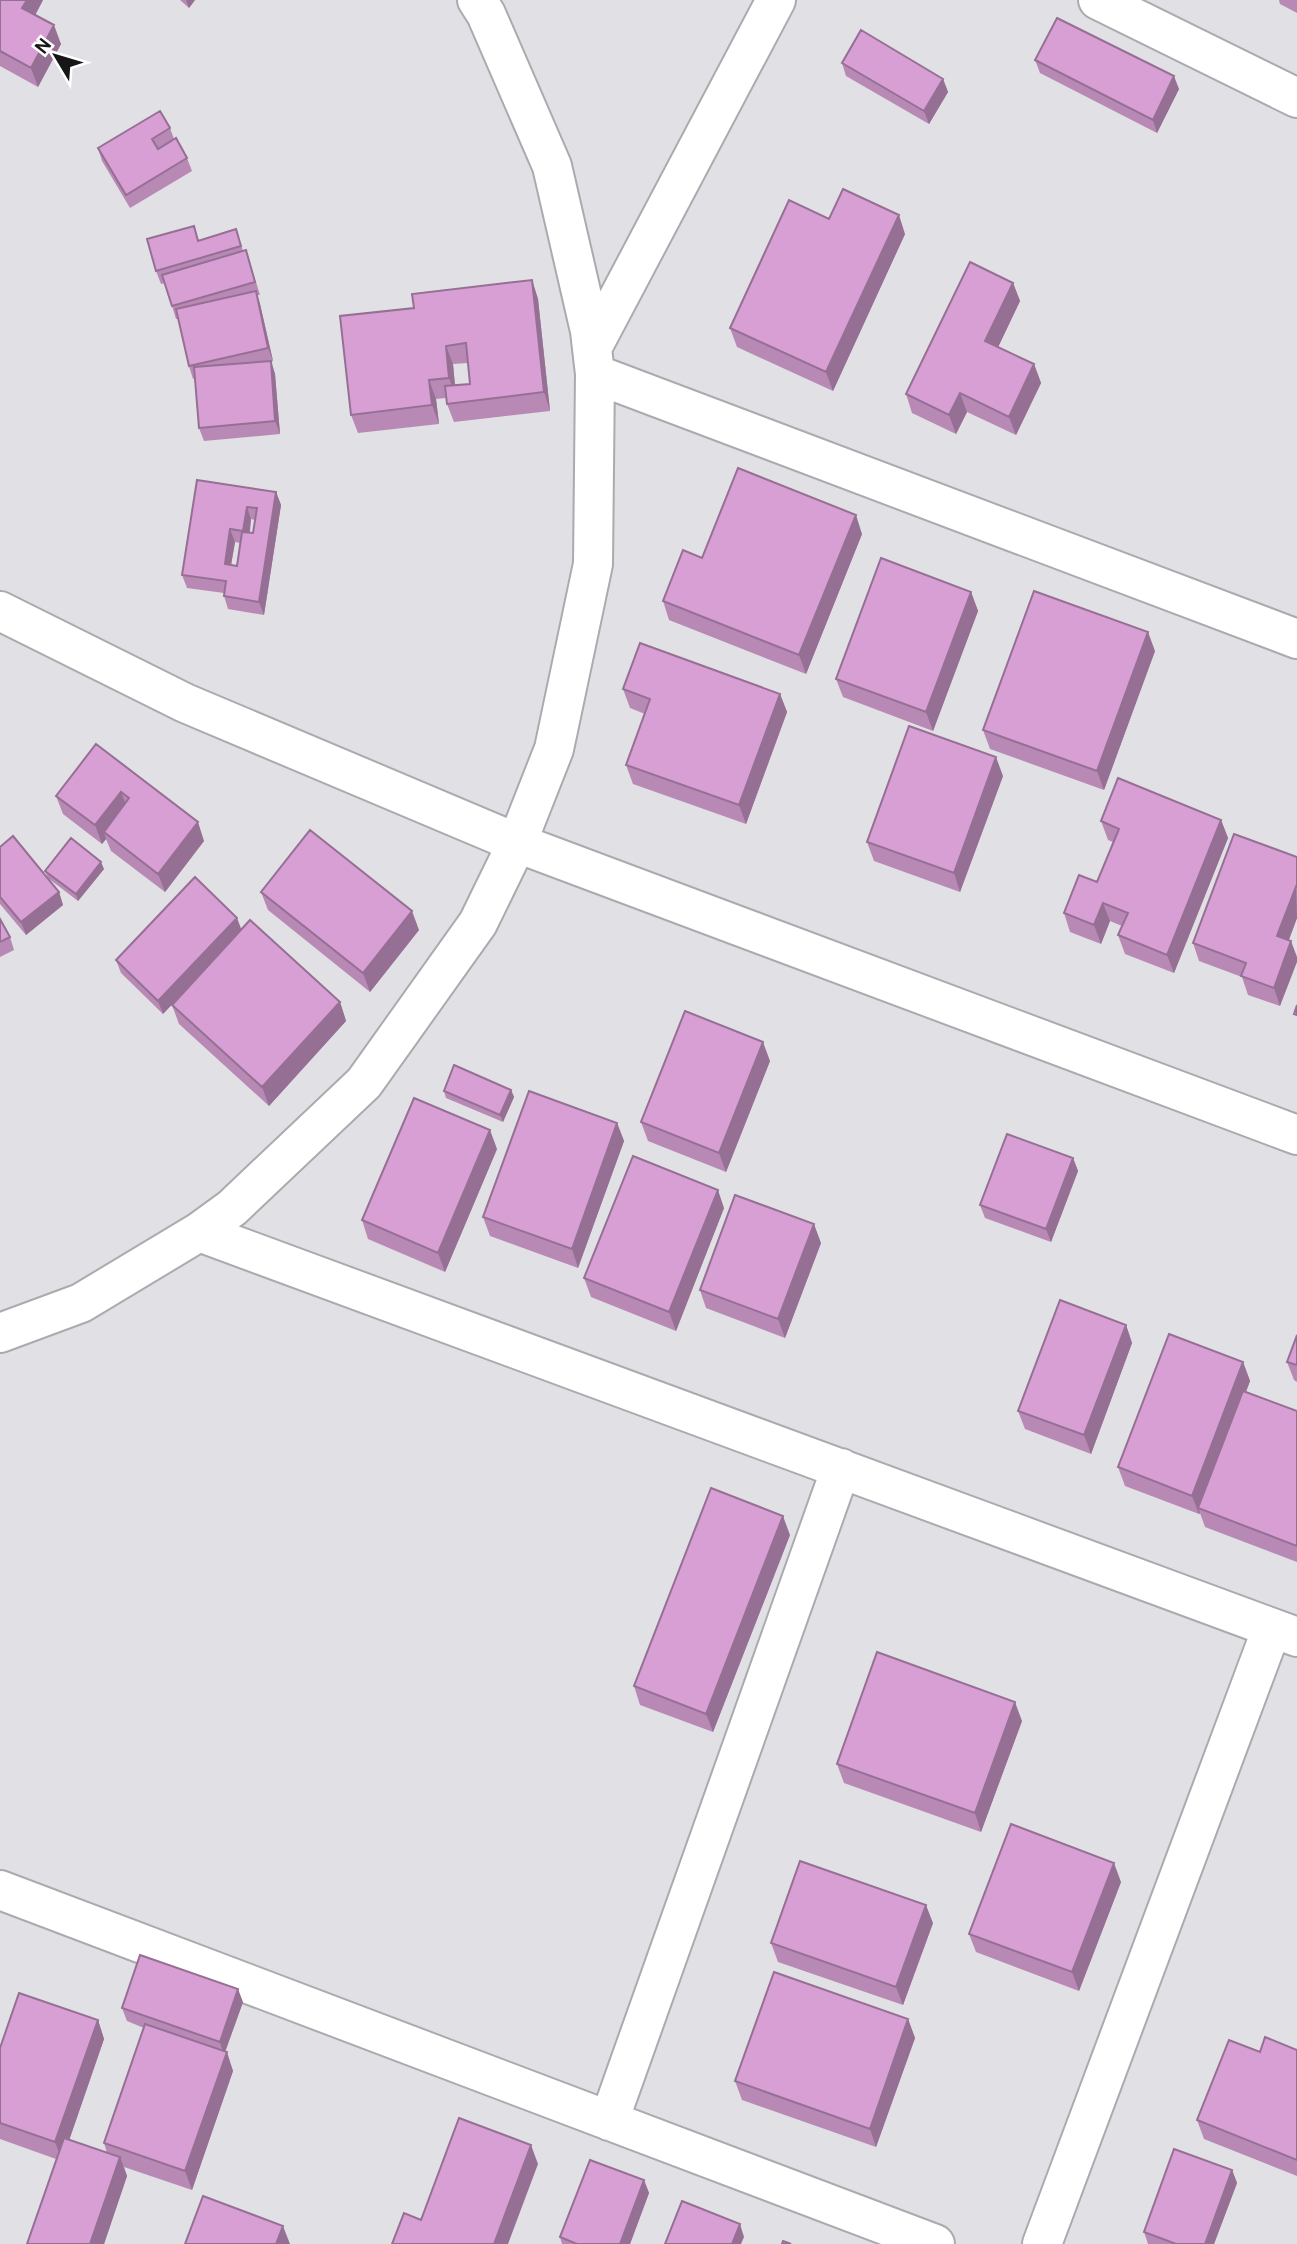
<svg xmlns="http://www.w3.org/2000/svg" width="1297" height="2244" viewBox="0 0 1297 2244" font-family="Cabin,sans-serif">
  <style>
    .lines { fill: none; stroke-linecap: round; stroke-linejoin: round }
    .minor-casing { stroke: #abaaae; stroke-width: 42 }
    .minor { stroke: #fff; stroke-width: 38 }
    .wall { fill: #b989b5; fill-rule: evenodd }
    .shaded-wall { fill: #966f94 }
    .building { fill: #d79fd3; stroke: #966f94; stroke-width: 2; fill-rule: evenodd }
  </style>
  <rect width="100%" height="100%" fill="#e1e0e4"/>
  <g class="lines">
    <g class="minor-casing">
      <path id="minor" d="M 1098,0 L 1297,98
        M 592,348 L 776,0
        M 595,374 L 1297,639
        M 0,611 L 185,703 L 517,843 L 1297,1135
        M 199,1232 L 1297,1637
        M 0,1333 L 81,1303 L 199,1232 L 232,1208 L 364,1083 L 478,923 L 517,843 L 554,749 L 593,564 L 595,374 L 590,331 L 552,166 L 486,14 L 477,0
        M 0,1890 L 935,2244
        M 609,2121 L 841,1468
        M 1042,2244 L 1272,1628"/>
    </g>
    <use href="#minor" class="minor"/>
  </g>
  <path class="wall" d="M 0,0 L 43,0 L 35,15 L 61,44 L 38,87 L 0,66 Z
    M 180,0 L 195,0 L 189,8 Z
    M 1279,0 L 1297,0 L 1297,13 L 1280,4 Z
    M 1035,60 L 1179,89 L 1157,133 L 1040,73 Z
    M 842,63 L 943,79 L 948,92 L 929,124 L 846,76 Z
    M 170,128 L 174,139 L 187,158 L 192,171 L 130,208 L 102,161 L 98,148 Z
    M 829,219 L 905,234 L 833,391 L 737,347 L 730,328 Z
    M 236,229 L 243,251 L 246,250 L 250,263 L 260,295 L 257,295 L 260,304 L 273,361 L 271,362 L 275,374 L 280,434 L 204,441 L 199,428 L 195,378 L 193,379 L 189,366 L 178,319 L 176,319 L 165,283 L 161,284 L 156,271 L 199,241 Z
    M 532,280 L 538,299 L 550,411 L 454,422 L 447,404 L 446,398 L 436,399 L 439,424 L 358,433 L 351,415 L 414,308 ZM 468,363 L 470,384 L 455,385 L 453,364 Z
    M 1013,283 L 1020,301 L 998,347 L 1034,364 L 1041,383 L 1016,435 L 967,412 L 956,434 L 912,413 L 906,394 Z
    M 197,480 L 276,492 L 281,505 L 264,615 L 228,609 L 224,596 L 224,593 L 187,588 L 182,575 ZM 251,519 L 255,520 L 253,533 L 250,533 ZM 235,542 L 240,543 L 237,566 L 231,565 Z
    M 862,534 L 806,674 L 669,620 L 663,601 L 702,558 Z
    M 971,592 L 978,611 L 933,731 L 843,697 L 836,679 Z
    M 1155,651 L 1104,790 L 990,749 L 983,730 Z
    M 623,689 L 780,694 L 787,712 L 746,824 L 633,784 L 626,765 L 645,714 L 630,708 Z
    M 96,744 L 204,841 L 165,892 L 111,851 L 106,839 L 102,844 L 63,814 L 56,796 Z
    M 1003,776 L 960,892 L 874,861 L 867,842 Z
    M 1221,820 L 1228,838 L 1174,973 L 1125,954 L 1118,935 L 1122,926 L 1110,921 L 1101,944 L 1070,932 L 1064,913 L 1097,882 L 1113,842 L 1108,840 L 1101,821 Z
    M 0,847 L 59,892 L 63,905 L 26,935 L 0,904 Z
    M 1297,857 L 1297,918 L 1289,940 L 1280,1006 L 1248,995 L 1242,977 L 1199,961 L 1193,943 Z
    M 104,869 L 78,901 L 48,878 L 45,871 Z
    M 261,892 L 419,930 L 370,992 L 268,910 Z
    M 0,919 L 10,937 L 14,950 L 0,957 Z
    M 241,929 L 340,1002 L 346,1021 L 269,1106 L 179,1024 L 172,1005 L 184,991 L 163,1014 L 121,973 L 116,960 Z
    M 770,1061 L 726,1172 L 648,1141 L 641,1122 Z
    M 511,1090 L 514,1097 L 503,1122 L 446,1098 L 444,1091 Z
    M 617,1123 L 624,1141 L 578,1268 L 490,1236 L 483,1217 Z
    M 497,1149 L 445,1272 L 368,1239 L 362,1220 Z
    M 1073,1158 L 1078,1171 L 1051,1242 L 985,1218 L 980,1205 Z
    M 724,1208 L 676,1331 L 591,1297 L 584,1278 Z
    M 821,1243 L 785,1338 L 706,1308 L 700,1290 Z
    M 1126,1325 L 1132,1343 L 1091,1454 L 1025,1429 L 1018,1411 Z
    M 1297,1335 L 1297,1382 L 1294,1380 L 1287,1362 Z
    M 1243,1362 L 1250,1381 L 1246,1392 L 1297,1411 L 1297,1562 L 1205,1527 L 1200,1513 L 1199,1514 L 1125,1486 L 1118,1467 Z
    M 790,1535 L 713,1732 L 640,1705 L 634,1686 Z
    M 1022,1721 L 981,1832 L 844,1783 L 837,1764 Z
    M 1121,1882 L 1079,1991 L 976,1952 L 969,1934 Z
    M 933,1923 L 903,2005 L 778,1962 L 771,1943 Z
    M 243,2002 L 225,2052 L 233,2071 L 192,2190 L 124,2167 L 127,2176 L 104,2244 L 27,2244 L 56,2159 L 0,2139 L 0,2048 L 98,2020 L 104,2039 L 69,2140 L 107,2153 L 104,2143 L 144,2028 L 127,2021 L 122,2008 Z
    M 908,2019 L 915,2038 L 876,2147 L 742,2100 L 735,2081 Z
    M 1297,2050 L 1297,2176 L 1204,2139 L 1197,2120 L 1260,2052 Z
    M 1232,2170 L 1237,2183 L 1214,2244 L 1148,2244 L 1144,2232 Z
    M 644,2180 L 649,2193 L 630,2244 L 562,2244 L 560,2237 Z"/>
  <path class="shaded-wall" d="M 27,0 L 43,0 L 29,27 L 22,8 Z
    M 186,0 L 195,0 L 189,8 Z
    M 54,25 L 61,44 L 38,87 L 31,68 Z
    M 1174,76 L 1179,89 L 1157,133 L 1153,120 Z
    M 943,79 L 948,92 L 929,124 L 924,111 Z
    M 899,215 L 905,234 L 833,391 L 826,372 Z
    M 532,280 L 538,299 L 550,411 L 544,392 Z
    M 1013,283 L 1020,301 L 992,360 L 985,341 Z
    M 256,291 L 260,304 L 273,361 L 268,348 Z
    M 446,346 L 453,364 L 456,397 L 449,378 Z
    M 271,361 L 275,374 L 280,434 L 275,421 Z
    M 1034,364 L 1041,383 L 1016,435 L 1009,417 Z
    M 429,380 L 436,399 L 439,424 L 432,405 Z
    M 960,393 L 967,412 L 956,434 L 949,415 Z
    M 276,492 L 281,505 L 264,615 L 259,602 Z
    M 247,507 L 251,519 L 248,544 L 243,531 Z
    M 856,515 L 862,534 L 806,674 L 799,655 Z
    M 230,529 L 235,542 L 229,577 L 225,564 Z
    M 971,592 L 978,611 L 933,731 L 926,712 Z
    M 1148,632 L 1155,651 L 1104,790 L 1097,771 Z
    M 780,694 L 787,712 L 746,824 L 739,805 Z
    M 996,757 L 1003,776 L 960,892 L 954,873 Z
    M 121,792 L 128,810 L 104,832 L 106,839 L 102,844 L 95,825 Z
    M 1221,820 L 1228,838 L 1174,973 L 1167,955 Z
    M 198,822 L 204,841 L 165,892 L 158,874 Z
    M 101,862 L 104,869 L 78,901 L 76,894 Z
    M 1296,883 L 1297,918 L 1283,955 L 1277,936 Z
    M 59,892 L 63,905 L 26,935 L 21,922 Z
    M 1103,903 L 1110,921 L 1101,944 L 1094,925 Z
    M 412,911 L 419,930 L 370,992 L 363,973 Z
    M 237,918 L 242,931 L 163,1014 L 158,1001 Z
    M 1291,941 L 1297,957 L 1297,962 L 1280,1006 L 1274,988 Z
    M 340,1002 L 346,1021 L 269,1106 L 262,1087 Z
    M 763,1042 L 770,1061 L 726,1172 L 719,1153 Z
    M 511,1090 L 514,1097 L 503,1122 L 500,1115 Z
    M 617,1123 L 624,1141 L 578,1268 L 572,1249 Z
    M 490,1130 L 497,1149 L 445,1272 L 438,1253 Z
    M 1073,1158 L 1078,1171 L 1051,1242 L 1046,1229 Z
    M 718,1190 L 724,1208 L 676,1331 L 669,1312 Z
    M 814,1224 L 821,1243 L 785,1338 L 778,1319 Z
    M 1126,1325 L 1132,1343 L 1091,1454 L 1084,1435 Z
    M 1243,1362 L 1250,1381 L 1201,1509 L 1198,1508 L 1200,1513 L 1199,1514 L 1192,1496 Z
    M 783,1516 L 790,1535 L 713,1732 L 706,1714 Z
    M 1015,1702 L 1022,1721 L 981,1832 L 975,1813 Z
    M 1114,1863 L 1121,1882 L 1079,1991 L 1072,1972 Z
    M 926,1905 L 933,1923 L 903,2005 L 896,1987 Z
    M 238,1989 L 243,2002 L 224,2055 L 220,2042 Z
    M 908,2019 L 915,2038 L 876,2147 L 870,2129 Z
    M 98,2020 L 104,2039 L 62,2161 L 55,2142 Z
    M 227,2052 L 233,2071 L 192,2190 L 185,2171 Z
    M 531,2145 L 538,2164 L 508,2244 L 494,2244 Z
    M 120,2157 L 127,2176 L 104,2244 L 90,2244 Z
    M 1232,2170 L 1237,2183 L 1214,2244 L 1205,2244 Z
    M 644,2180 L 649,2193 L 630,2244 L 620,2244 Z
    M 740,2224 L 744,2237 L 741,2244 L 732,2244 Z
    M 283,2226 L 290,2244 L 276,2244 Z"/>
  <path class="building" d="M 0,0 L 27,0 L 22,8 L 54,25 L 31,68 L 0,51 Z
    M 1057,18 L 1174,76 L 1153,120 L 1035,60 Z
    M 861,30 L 943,79 L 924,111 L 842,63 Z
    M 160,111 L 170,128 L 152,139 L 158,149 L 176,138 L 187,158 L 126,195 L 98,148 Z
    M 843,189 L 899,215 L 826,372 L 730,328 L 789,200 L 829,219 Z
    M 194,226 L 198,241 L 236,229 L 241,246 L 156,271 L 147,239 Z
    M 246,250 L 255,282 L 172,306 L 162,275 Z
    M 970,262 L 1013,283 L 985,341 L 1034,364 L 1009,417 L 960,393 L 949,415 L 906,394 Z
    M 532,280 L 544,392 L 447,404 L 445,386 L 470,384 L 466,343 L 446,346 L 449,378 L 429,380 L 432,405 L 351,415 L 340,316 L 414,308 L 412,294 Z
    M 256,291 L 268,348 L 189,366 L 176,309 Z
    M 271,361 L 275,421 L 199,428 L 194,367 Z
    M 738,468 L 856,515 L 799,655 L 663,601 L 683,550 L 702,558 Z
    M 197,480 L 276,492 L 259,602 L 224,596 L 226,581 L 182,575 ZM 247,507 L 257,508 L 253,533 L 242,532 L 237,566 L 225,564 L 230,529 L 243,531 Z
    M 881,558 L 971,592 L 926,712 L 836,679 Z
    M 1034,591 L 1148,632 L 1097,771 L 983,730 Z
    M 640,643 L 780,694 L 739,805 L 626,765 L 650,699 L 623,689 Z
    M 909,726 L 996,757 L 954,873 L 867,842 Z
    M 96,744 L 198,822 L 158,874 L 104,832 L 129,798 L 121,792 L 95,825 L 56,796 Z
    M 1118,778 L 1221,820 L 1167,955 L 1118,935 L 1128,913 L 1103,903 L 1094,925 L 1064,913 L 1079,875 L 1097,882 L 1119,829 L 1101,821 Z
    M 310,830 L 412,911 L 363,973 L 261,892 Z
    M 1234,834 L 1297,857 L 1297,884 L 1277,936 L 1291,941 L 1274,988 L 1241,976 L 1246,963 L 1193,943 Z
    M 13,836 L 59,892 L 21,922 L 0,897 L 0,847 Z
    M 71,838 L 101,862 L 76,894 L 45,871 Z
    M 195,877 L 237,918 L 158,1001 L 116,960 Z
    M 0,919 L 10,937 L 0,942 Z
    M 250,920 L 340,1002 L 262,1087 L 172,1005 Z
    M 1297,1005 L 1297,1015 L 1294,1014 Z
    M 685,1011 L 763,1042 L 719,1153 L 641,1122 Z
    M 454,1065 L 511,1090 L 500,1115 L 444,1091 Z
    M 529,1091 L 617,1123 L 572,1249 L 483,1217 Z
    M 414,1098 L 490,1130 L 438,1253 L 362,1220 Z
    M 1007,1134 L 1073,1158 L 1046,1229 L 980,1205 Z
    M 633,1156 L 718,1190 L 669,1312 L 584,1278 Z
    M 735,1195 L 814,1224 L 778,1319 L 700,1290 Z
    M 1060,1300 L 1126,1325 L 1084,1435 L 1018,1411 Z
    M 1169,1334 L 1243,1362 L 1192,1496 L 1118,1467 Z
    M 1297,1335 L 1297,1365 L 1287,1362 Z
    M 1243,1391 L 1297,1411 L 1297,1546 L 1198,1508 Z
    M 711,1488 L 783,1516 L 706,1714 L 634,1686 Z
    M 877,1652 L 1015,1702 L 975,1813 L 837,1764 Z
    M 1011,1824 L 1114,1863 L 1072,1972 L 969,1934 Z
    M 800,1861 L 926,1905 L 896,1987 L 771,1943 Z
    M 140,1955 L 238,1989 L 220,2042 L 122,2008 Z
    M 774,1972 L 908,2019 L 870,2129 L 735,2081 Z
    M 19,1993 L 98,2020 L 55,2142 L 0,2123 L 0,2048 Z
    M 145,2024 L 227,2052 L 185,2171 L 104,2143 Z
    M 1265,2037 L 1297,2050 L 1297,2160 L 1197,2120 L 1229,2040 L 1260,2052 Z
    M 459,2118 L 531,2145 L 494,2244 L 392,2244 L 404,2213 L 421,2220 Z
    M 64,2138 L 120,2157 L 90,2244 L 27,2244 Z
    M 1174,2149 L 1232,2170 L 1205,2244 L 1176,2244 L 1144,2232 Z
    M 590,2160 L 644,2180 L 620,2244 L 577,2244 L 560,2237 Z
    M 203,2196 L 283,2226 L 276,2244 L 185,2244 Z
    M 682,2201 L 740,2224 L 732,2244 L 665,2244 Z
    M 783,2241 L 791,2244 L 782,2244 Z"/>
  <g transform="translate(56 56) rotate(308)" stroke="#ffffff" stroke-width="5" paint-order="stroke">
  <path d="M0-5L12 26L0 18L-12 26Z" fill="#161617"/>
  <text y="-10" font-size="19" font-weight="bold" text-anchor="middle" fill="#161617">N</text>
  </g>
</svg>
